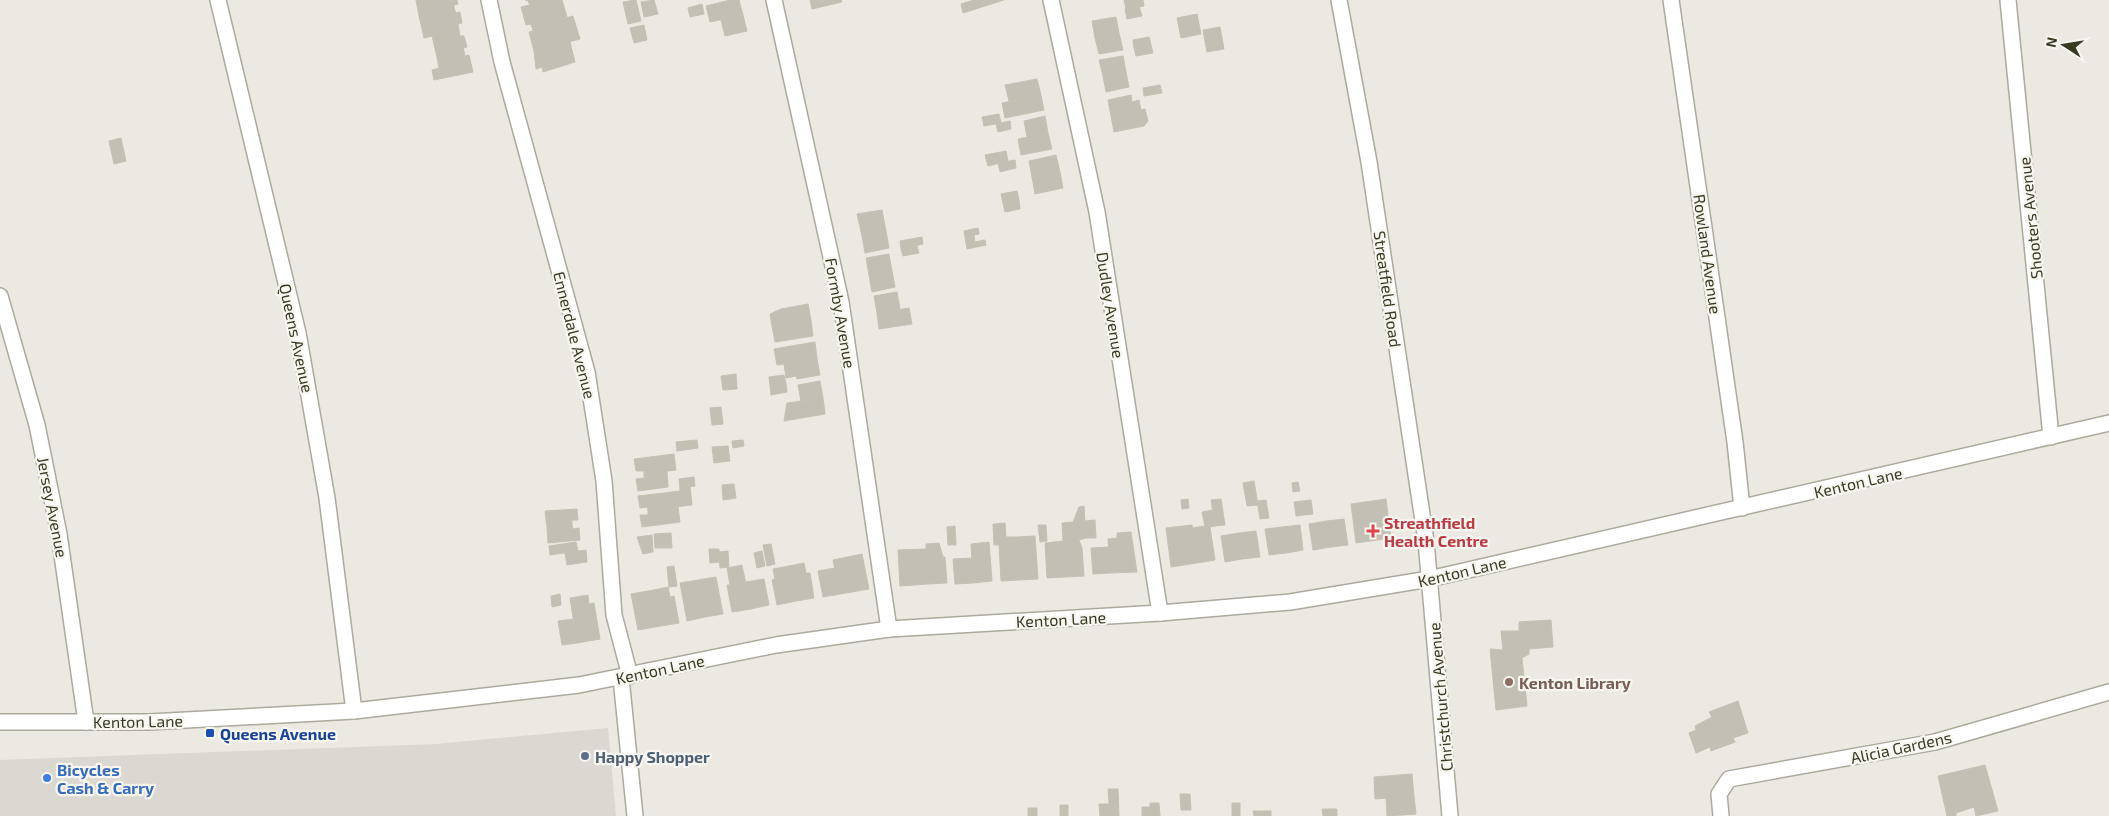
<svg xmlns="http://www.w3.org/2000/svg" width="2109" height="816" viewBox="0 0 2109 816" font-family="'Exo 2',sans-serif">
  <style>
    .built { fill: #dad8d0 }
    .building { fill: #c2bfb4; stroke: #c4c1b4 }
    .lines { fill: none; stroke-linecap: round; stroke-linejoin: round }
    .minor-casing { stroke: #abaa9d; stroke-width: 18 }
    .tertiary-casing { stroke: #abaa9d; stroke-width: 18 }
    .minor { stroke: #fff; stroke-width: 15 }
    .tertiary { stroke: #fff; stroke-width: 15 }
    .health-dot { fill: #e0444e; stroke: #f7f6f1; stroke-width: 2 }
    .education-dot { fill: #8d6e63; stroke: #f7f6f1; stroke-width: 2 }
    .transit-dot { fill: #1a4fb4; stroke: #f7f6f1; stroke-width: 2 }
    .service-dot { fill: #5c6f8a; stroke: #f7f6f1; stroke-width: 2 }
    .shop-dot { fill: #3f7fe0; stroke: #f7f6f1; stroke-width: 2 }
    .labels { text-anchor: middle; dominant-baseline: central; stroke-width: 4.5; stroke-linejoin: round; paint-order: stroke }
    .street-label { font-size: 16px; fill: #3a3a23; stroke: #f7f6f1 }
    .health-label { font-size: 16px; font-weight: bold; fill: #be3a42; stroke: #f7f6f1; text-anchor: start }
    .education-label { font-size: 16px; font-weight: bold; fill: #785e54; stroke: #f7f6f1; text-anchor: start }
    .transit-label { font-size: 16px; font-weight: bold; fill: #164399; stroke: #f7f6f1; text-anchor: start }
    .service-label { font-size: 16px; font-weight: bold; fill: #4e5e75; stroke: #f7f6f1; text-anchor: start }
    .shop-label { font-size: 16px; font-weight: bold; fill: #366cbe; stroke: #f7f6f1; text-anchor: start }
  </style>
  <rect width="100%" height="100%" fill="#ebe9e1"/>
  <path class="built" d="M 608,728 L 616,816 L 0,816 L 0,760 L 436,744 Z"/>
  <path class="building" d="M 416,0 L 457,0 L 458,4 L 454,5 L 454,8 L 419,16 Z
    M 525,0 L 549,0 L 530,5 L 528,1 Z
    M 549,0 L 562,0 L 567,17 L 532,27 L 531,24 L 526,25 L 521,7 Z
    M 636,0 L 641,21 L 628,24 L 623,2 Z
    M 654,0 L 658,14 L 644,17 L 641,2 Z
    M 730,0 L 739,0 L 743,15 L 710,22 L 706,6 Z
    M 810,0 L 841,0 L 842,2 L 812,9 Z
    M 974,0 L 1004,0 L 963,13 L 961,4 Z
    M 1124,0 L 1143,0 L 1144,6 L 1126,9 Z
    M 702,4 L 704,14 L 690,17 L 688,8 Z
    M 1139,6 L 1142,16 L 1127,19 L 1125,9 Z
    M 454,8 L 456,13 L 460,12 L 462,23 L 458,24 L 459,30 L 424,38 L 419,16 Z
    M 1197,14 L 1201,34 L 1181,38 L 1177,18 Z
    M 743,15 L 747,31 L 725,36 L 721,20 Z
    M 573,16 L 580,39 L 534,51 L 529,32 L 533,31 L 532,27 Z
    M 1116,17 L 1119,33 L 1095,38 L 1092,21 Z
    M 644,25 L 647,40 L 634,43 L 630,28 Z
    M 1220,27 L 1224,49 L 1207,52 L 1203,30 Z
    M 459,30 L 460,36 L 464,36 L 467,47 L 463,48 L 464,51 L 437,57 L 432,36 Z
    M 1119,33 L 1123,50 L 1099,54 L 1095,38 Z
    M 1149,37 L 1151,45 L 1134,48 L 1133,40 Z
    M 570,42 L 575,62 L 543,72 L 542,67 L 536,69 L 534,51 Z
    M 1151,45 L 1153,53 L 1136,56 L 1134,48 Z
    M 464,51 L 465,56 L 469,55 L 473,72 L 434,80 L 432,70 L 439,68 L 437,57 Z
    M 1123,56 L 1126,72 L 1103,76 L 1099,60 Z
    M 1126,72 L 1129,87 L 1106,92 L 1103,76 Z
    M 1037,79 L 1041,95 L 1009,101 L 1005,85 Z
    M 1160,85 L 1162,93 L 1144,96 L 1143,88 Z
    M 1041,95 L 1044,110 L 1005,118 L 1002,103 Z
    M 1131,95 L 1132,102 L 1139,100 L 1141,110 L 1111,116 L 1108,100 Z
    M 1145,109 L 1148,121 L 1144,126 L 1114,132 L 1111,116 Z
    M 999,114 L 1001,123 L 984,126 L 982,117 Z
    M 1045,116 L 1048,133 L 1027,137 L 1024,121 Z
    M 1010,121 L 1011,129 L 998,132 L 996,124 Z
    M 1048,133 L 1052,149 L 1021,155 L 1018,139 Z
    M 121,138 L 126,161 L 114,164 L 109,141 Z
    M 1006,151 L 1008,161 L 988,166 L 985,155 Z
    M 1056,155 L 1060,172 L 1032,177 L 1029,161 Z
    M 1015,160 L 1016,168 L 1000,172 L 998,163 Z
    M 1060,172 L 1063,188 L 1035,194 L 1032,177 Z
    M 1017,191 L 1019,200 L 1003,203 L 1001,194 Z
    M 1019,200 L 1020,209 L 1005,212 L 1003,203 Z
    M 882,210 L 886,231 L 862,236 L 857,214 Z
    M 978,228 L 979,234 L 974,235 L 975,242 L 985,240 L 986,245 L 967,249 L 964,231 Z
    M 886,231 L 889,248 L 865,253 L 862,236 Z
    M 922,237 L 923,244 L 901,249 L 900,241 Z
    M 917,246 L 919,253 L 903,256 L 901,249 Z
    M 889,254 L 892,271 L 869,275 L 866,258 Z
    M 892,271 L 895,287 L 872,292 L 869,275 Z
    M 897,292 L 900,309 L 877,313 L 874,296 Z
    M 808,304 L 811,320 L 772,326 L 770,314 L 781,309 Z
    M 909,308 L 912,324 L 879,329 L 877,313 Z
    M 811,320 L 813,336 L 775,342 L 772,326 Z
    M 815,342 L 817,359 L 777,365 L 774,349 Z
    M 817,359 L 820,375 L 797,379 L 796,376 L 786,378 L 784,364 Z
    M 736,374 L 737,389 L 723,390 L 721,376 Z
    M 784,375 L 786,384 L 770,386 L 769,377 Z
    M 820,381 L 823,398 L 801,401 L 798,385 Z
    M 786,384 L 787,392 L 771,395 L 770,386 Z
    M 823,398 L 825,414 L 784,421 L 787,403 Z
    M 721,407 L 723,424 L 712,425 L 710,408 Z
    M 697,440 L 698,448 L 677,451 L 676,442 Z
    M 743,440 L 744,446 L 733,448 L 732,441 Z
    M 728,446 L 730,461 L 714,463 L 712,447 Z
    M 674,454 L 676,470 L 644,474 L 644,471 L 636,471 L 634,459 Z
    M 667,471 L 668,487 L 638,491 L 636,479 L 644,478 L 644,474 Z
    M 694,477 L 695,486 L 680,488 L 679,479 Z
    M 1254,481 L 1258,505 L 1247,506 L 1243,483 Z
    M 1298,482 L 1300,491 L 1293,492 L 1292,483 Z
    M 734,484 L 736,498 L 723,500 L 722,485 Z
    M 690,486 L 692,505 L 648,510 L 647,507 L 640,508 L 638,496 L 680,491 L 680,488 Z
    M 1188,499 L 1189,508 L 1182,509 L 1181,500 Z
    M 1221,499 L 1225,525 L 1215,526 L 1211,500 Z
    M 1386,499 L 1391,538 L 1356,543 L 1351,504 Z
    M 1266,500 L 1269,518 L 1260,519 L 1257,501 Z
    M 1311,500 L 1313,514 L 1304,515 L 1303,501 Z
    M 1303,501 L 1304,515 L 1296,516 L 1294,502 Z
    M 1084,506 L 1086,538 L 1074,541 L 1079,540 L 1082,548 L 1084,576 L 1065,577 L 1062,523 L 1073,522 L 1079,507 Z
    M 678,507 L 680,522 L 642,527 L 640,515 L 648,515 L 648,510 Z
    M 577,509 L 578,520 L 572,520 L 572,525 L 547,527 L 545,511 Z
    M 1213,510 L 1215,526 L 1210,527 L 1215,560 L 1197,563 L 1192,528 L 1205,526 L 1202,512 Z
    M 1344,519 L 1348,545 L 1331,547 L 1327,521 Z
    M 1095,520 L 1096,538 L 1086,538 L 1085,521 Z
    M 1327,521 L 1331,547 L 1313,550 L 1309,524 Z
    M 1005,523 L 1006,537 L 1017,537 L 1019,580 L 1001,581 L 999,545 L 994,545 L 993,524 Z
    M 572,525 L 573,529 L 579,528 L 580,540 L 548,543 L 547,527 Z
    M 1038,525 L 1046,525 L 1047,541 L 1040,542 Z
    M 1192,525 L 1197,563 L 1171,567 L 1166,528 Z
    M 1300,525 L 1303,550 L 1286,553 L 1282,527 Z
    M 955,526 L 956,545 L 948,545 L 947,527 Z
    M 1282,527 L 1286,553 L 1269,555 L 1265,529 Z
    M 1256,531 L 1260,557 L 1242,559 L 1239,533 Z
    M 1131,532 L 1137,572 L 1110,573 L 1108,539 L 1117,538 L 1117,533 Z
    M 671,533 L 672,548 L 655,548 L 654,534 Z
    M 1239,533 L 1242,559 L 1225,562 L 1221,536 Z
    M 652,535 L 653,552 L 643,554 L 637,537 Z
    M 1035,536 L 1038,579 L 1019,580 L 1017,537 Z
    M 1063,541 L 1065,577 L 1047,578 L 1045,543 Z
    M 576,542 L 578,551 L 550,555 L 549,546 Z
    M 989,542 L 992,581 L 973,583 L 971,544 Z
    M 939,543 L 943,557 L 945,557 L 947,583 L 928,584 L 926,544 Z
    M 771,544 L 775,564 L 767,566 L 763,545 Z
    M 1109,547 L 1110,573 L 1093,574 L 1091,548 Z
    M 709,549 L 719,549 L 720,562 L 710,563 Z
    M 926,549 L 928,584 L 900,586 L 898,550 Z
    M 586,550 L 587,562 L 567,565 L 565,553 Z
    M 728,551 L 729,567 L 720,568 L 719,552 Z
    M 762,551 L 765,566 L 757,568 L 754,553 Z
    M 862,554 L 869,589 L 840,594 L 833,560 Z
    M 972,558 L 973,583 L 955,584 L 953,559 Z
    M 804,563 L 806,573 L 810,573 L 814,598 L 796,601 L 789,566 Z
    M 742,565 L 751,609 L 732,612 L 727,585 L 730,585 L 727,568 Z
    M 674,566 L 677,586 L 669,587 L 667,567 Z
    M 789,566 L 796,601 L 777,605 L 772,580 L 775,579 L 773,569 Z
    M 835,568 L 840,594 L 823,597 L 818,571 Z
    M 716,577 L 723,614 L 705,617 L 698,580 Z
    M 764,579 L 769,605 L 751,609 L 746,582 Z
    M 698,580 L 705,617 L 687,621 L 680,583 Z
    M 668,587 L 670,597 L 674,596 L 679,623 L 661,626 L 654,590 Z
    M 654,590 L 661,626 L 638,630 L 631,594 Z
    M 560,594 L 561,605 L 552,607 L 551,596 Z
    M 588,595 L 589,604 L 594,603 L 600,639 L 577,643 L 570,598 Z
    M 574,619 L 577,643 L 562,645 L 558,621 Z
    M 1551,620 L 1553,647 L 1529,649 L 1529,654 L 1522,658 L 1527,706 L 1496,710 L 1490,649 L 1503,650 L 1501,631 L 1519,631 L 1519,622 Z
    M 1738,701 L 1748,733 L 1733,738 L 1735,742 L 1711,751 L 1710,747 L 1696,753 L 1689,733 L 1696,730 L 1695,726 L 1712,717 L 1709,712 Z
    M 1985,765 L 1998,811 L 1976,816 L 1974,807 L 1956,813 L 1956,816 L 1947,816 L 1938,776 Z
    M 1412,774 L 1414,796 L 1375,799 L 1374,777 Z
    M 1108,789 L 1118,789 L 1119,816 L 1110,816 Z
    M 1180,794 L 1190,794 L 1191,810 L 1181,810 Z
    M 1414,796 L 1416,814 L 1387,816 L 1386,798 Z
    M 1150,803 L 1159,803 L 1160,816 L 1150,816 Z
    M 1232,803 L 1240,803 L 1240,816 L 1232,816 Z
    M 1099,804 L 1109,804 L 1110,816 L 1100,816 Z
    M 1060,805 L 1068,805 L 1068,816 L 1060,816 Z
    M 1142,807 L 1150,807 L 1150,816 L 1142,816 Z
    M 1028,808 L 1037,808 L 1037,816 L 1028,816 Z
    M 1322,809 L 1337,809 L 1337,816 L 1323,816 Z
    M 1253,811 L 1271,811 L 1271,816 L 1254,816 Z"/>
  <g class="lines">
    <g class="minor-casing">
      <path id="minor" d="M 218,0 L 298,333 L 327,498 L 354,711
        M 489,0 L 502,62 L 587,372 L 604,481 L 614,615 L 630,676
        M 774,0 L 841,302 L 889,629
        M 1051,0 L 1097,212 L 1160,613
        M 1671,0 L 1735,442 L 1742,508
        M 2008,0 L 2051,437
        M 0,296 L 37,425 L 59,534 L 86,722
        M 621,678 L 635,816
        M 1721,816 L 1719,794 L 1729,779 L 1935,742 L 2109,692"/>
    </g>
    <g class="tertiary-casing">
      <path id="tertiary" d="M 1339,0 L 1369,162 L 1426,541 L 1450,816
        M 0,722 L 149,722 L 354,711 L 579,685 L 776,645 L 889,629 L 1160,613 L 1290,602 L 1429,579 L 2109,423"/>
    </g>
    <use href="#minor" class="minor"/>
    <use href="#tertiary" class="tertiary"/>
  </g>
  <path class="health-dot" d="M1370.5 523.5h5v5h5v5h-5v5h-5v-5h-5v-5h5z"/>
  <circle class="education-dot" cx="1509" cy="682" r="5"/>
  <rect class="transit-dot" x="205" y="728" width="10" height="10" rx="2.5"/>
  <circle class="service-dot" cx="585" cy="756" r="5"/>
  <circle class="shop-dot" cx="47" cy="778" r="5"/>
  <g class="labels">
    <g class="street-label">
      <text transform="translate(2030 218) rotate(-96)">Shooters Avenue</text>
      <text transform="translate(1708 254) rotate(82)">Rowland Avenue</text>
      <text transform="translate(1388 289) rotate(82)">Streatfield Road</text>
      <text transform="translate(1111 305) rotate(81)">Dudley Avenue</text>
      <text transform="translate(841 313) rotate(80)">Formby Avenue</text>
      <text transform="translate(575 335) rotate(76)">Ennerdale Avenue</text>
      <text transform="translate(297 338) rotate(78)">Queens Avenue</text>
      <text transform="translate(1858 482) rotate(-13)">Kenton Lane</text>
      <text transform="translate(53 507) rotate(79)">Jersey Avenue</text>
      <text transform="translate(1462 571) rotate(-13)">Kenton Lane</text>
      <text transform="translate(1061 619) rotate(-3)">Kenton Lane</text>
      <text transform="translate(660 669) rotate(-12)">Kenton Lane</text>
      <text transform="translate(1440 697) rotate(-95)">Christchurch Avenue</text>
      <text transform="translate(138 721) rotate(-1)">Kenton Lane</text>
      <text transform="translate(1901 747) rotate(-12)">Alicia Gardens</text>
    </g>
    <g class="health-label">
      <text x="1384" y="522">Streathfield<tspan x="1384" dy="18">Health Centre</tspan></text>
    </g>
    <g class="education-label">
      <text x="1519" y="682">Kenton Library</text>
    </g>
    <g class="transit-label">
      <text x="220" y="733">Queens Avenue</text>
    </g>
    <g class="service-label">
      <text x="595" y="756">Happy Shopper</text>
    </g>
    <g class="shop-label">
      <text x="57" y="769">Bicycles<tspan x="57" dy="18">Cash &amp; Carry</tspan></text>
    </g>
  </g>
  <g transform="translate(2064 45) rotate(282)" stroke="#f7f6f1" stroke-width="4" paint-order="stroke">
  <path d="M0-4L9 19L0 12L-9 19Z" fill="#3a3a23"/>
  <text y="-8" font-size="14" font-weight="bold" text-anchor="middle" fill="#3a3a23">N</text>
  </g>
</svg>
